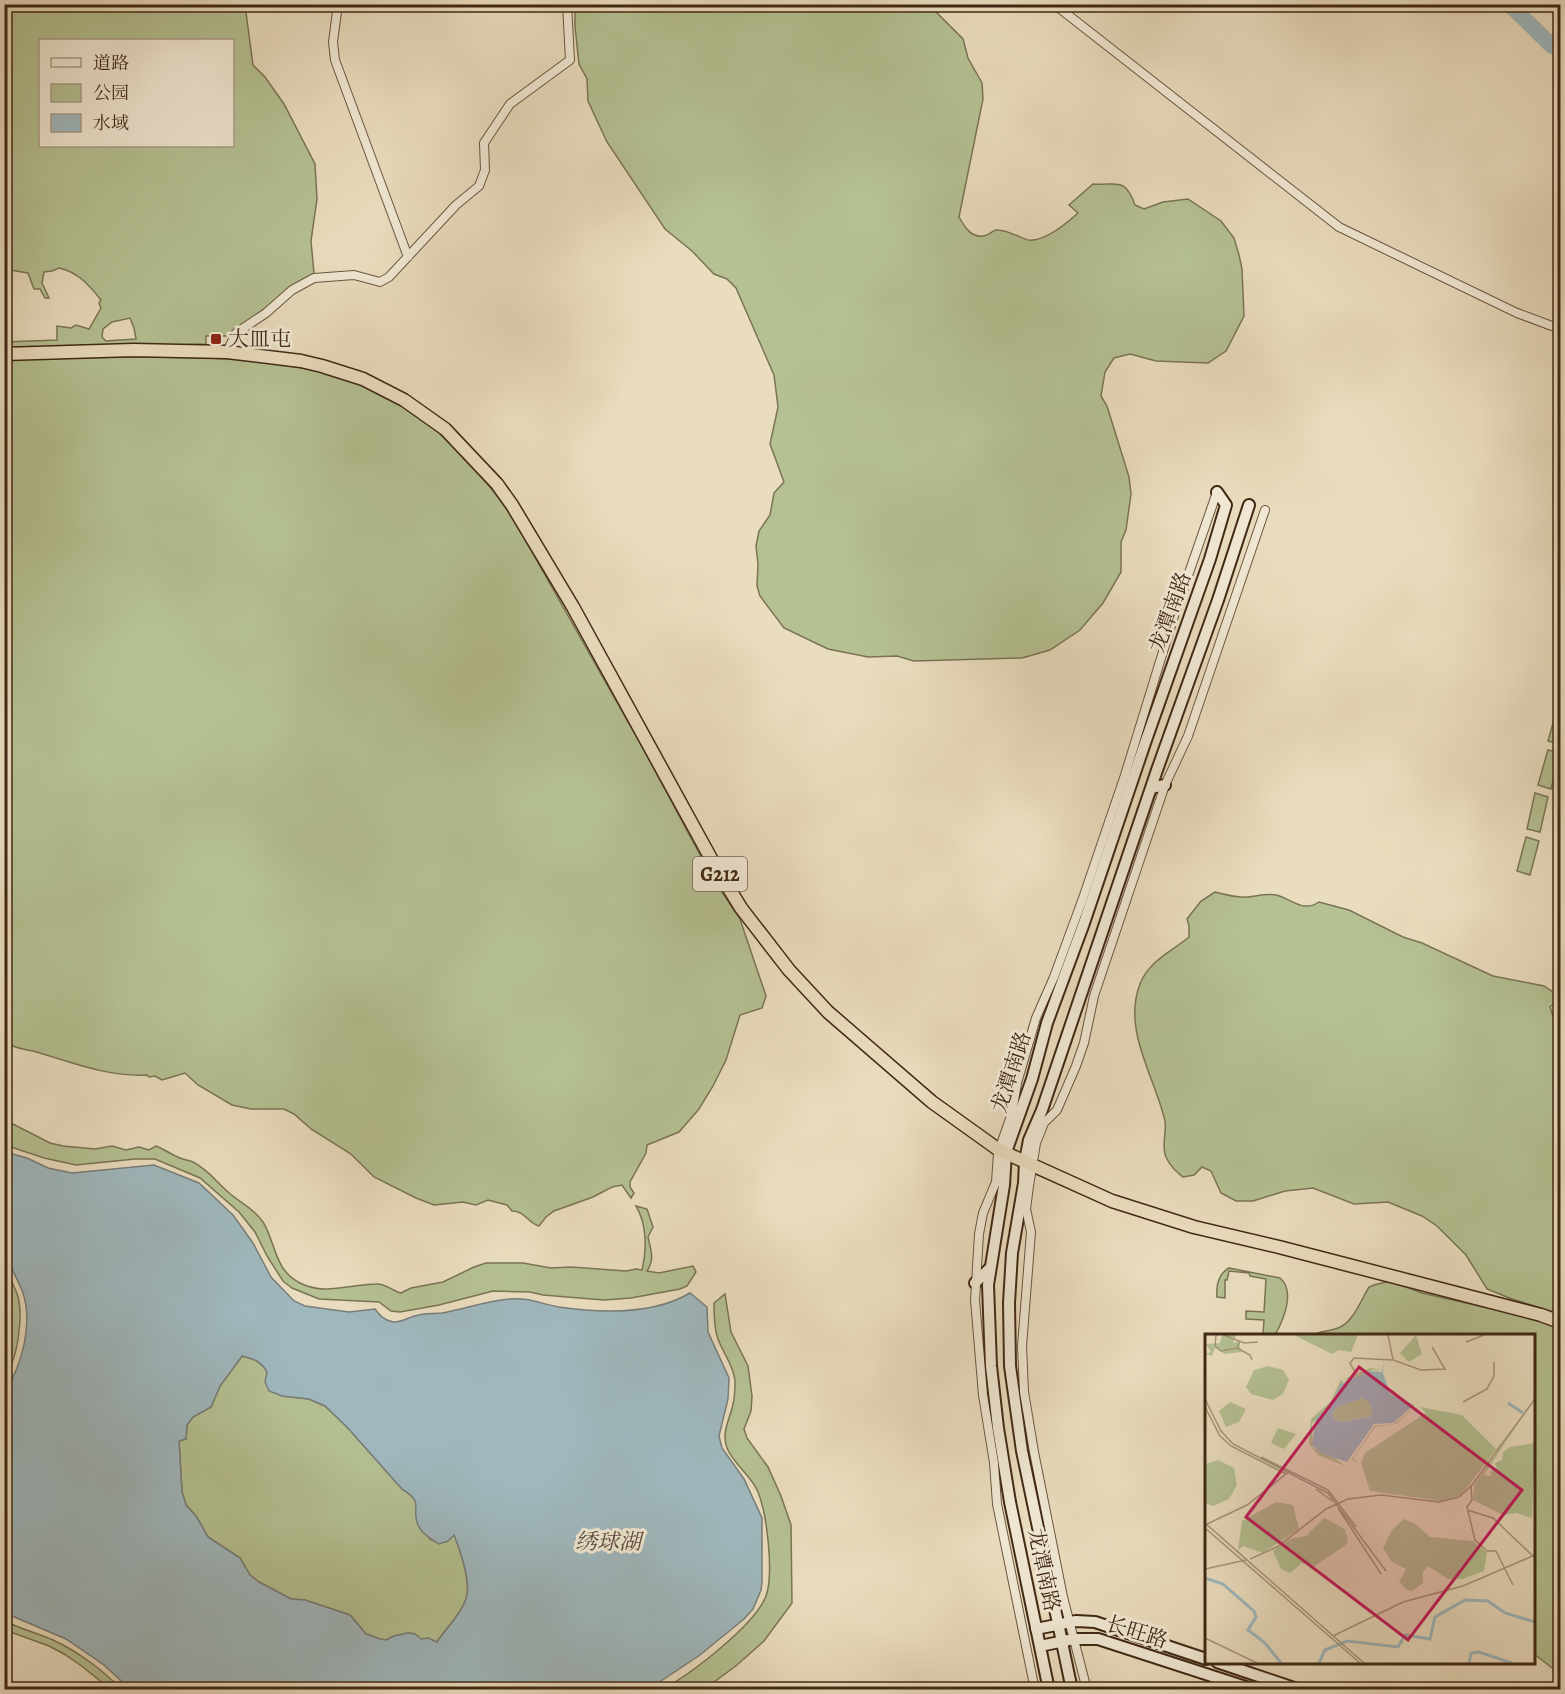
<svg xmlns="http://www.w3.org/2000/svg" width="1565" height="1694" viewBox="0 0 1565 1694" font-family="Alegreya,'Noto Serif SC',serif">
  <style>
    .green { fill: #b5c193; stroke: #7a7454; stroke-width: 1.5; fill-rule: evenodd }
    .water { fill: #9fb8be; stroke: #797e7a; stroke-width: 1.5; fill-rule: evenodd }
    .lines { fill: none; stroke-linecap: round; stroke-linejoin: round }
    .river { stroke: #9fb8be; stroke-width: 16 }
    .minor-casing { stroke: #6a5540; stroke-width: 10 }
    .secondary-casing { stroke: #402815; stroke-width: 14 }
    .trunk-casing { stroke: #402815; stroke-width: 15 }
    .minor { stroke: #f1e9d5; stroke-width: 8 }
    .secondary { stroke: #f1e9d5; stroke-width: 10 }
    .trunk { stroke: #eaddbf; stroke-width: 12 }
    .poi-dot { fill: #8f2418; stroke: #f1e9d5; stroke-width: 2 }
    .labels { text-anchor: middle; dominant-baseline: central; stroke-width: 6; stroke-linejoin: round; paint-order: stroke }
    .shield { fill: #f1e9d5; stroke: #75624f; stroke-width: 1.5 }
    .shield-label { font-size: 20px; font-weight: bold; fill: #402815 }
    .poi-label { font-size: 21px; fill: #402815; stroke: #f1e9d5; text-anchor: start }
    .street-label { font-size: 21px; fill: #402815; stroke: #f1e9d5 }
    .water-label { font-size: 22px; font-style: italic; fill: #584c3f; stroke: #f1e9d5 }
    .inset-river { fill: none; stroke: #9fb8be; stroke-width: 3 }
    .inset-road { fill: none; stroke: #a6957b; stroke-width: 1.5 }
    .view { fill: #c2185b; fill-opacity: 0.15; stroke: #c2185b; stroke-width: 3 }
    .inset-edge { fill: none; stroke: #402815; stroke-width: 3 }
  </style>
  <rect width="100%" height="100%" fill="#eaddbf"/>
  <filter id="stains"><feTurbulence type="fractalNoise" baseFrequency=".00333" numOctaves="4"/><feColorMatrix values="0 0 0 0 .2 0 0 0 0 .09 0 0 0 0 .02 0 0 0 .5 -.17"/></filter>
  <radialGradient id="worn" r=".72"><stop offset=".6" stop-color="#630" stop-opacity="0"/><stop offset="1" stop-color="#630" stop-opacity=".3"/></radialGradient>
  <path class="green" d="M 5,5 L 245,5 L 253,65 L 265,77 L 284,104 L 315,164 L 317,199 L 311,241 L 314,273 L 298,283 L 271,305 L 248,320 L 228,336 L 206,336 L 206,344 L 5,350 L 4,342 L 57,340 L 57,326 L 71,328 L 76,325 L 89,329 L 101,308 L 99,303 L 101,300 C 90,286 78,272 59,268 L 52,271 L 44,272 L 42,283 L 49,298 L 45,298 L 40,289 L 34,289 L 28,273 L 5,269 ZM 40,40 L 232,40 L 232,146 L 40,146 ZM 130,318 L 134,328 L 136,339 L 106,341 L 102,337 L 103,329 L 112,322 Z
    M 575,5 L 929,5 L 963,39 L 968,58 L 982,83 L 983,99 L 959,217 C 964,226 971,238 983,236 C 988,236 992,231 996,230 C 1007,229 1020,238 1028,240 C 1045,242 1067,223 1078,213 L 1069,205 L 1093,184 C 1116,186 1125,176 1135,205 L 1144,209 L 1163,202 L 1188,199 L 1221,221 L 1234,238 L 1239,255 L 1242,269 L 1244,316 L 1226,351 L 1208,363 L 1156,361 L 1130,354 L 1114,358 L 1105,372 L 1101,396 L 1107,406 L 1129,477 L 1131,494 L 1126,530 L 1121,542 L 1121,572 L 1103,603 L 1080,630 L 1050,650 L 1022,658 L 914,661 L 897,656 L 868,657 L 828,649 L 784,628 L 760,596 L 757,586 L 758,564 L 756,546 L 759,531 L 770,515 L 774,493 L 784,482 L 770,444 L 778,407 L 774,375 L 736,288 L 727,279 L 714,274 L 692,251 L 665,229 L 607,142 L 588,101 L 587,79 L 579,64 L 575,27 Z
    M 118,357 C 186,357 255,356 322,372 C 332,375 343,376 353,380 C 421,406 476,462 515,522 L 645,752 L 713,879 L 740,919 L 766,996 L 762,1008 L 740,1015 L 726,1060 L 713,1086 L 699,1109 L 679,1132 L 647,1145 L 646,1153 L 630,1182 L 630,1187 L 634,1193 L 631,1198 L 622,1185 L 612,1187 L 593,1197 L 554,1211 L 546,1217 L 539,1226 C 528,1223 525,1211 512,1211 L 507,1205 L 488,1200 L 476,1205 L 463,1202 L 434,1205 L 416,1198 L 374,1177 L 351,1154 L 311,1129 L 294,1114 L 284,1109 L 251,1109 L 232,1105 L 198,1085 L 185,1073 L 162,1080 L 155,1076 L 149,1077 L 147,1075 C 110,1077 76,1064 40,1053 C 25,1048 20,1051 5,1042 L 5,359 Z
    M 1558,705 L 1560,706 L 1560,744 L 1548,741 Z
    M 1548,750 L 1560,753 L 1551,789 L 1538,785 Z
    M 1535,793 L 1548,797 L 1540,832 L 1527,829 Z
    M 1526,837 L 1539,841 L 1530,875 L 1517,871 Z
    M 1215,892 C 1226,895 1237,898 1248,897 C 1258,896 1265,893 1276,895 C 1292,899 1303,913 1319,902 L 1349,910 L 1403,937 L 1422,943 L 1493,976 L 1544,986 L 1560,997 L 1560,999 L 1550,1007 L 1560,1037 L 1560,1314 L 1512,1299 L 1487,1289 L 1466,1255 L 1437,1226 L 1422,1216 L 1388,1202 L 1354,1204 L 1313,1188 L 1285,1191 L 1253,1201 L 1236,1201 L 1221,1193 L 1211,1171 L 1202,1167 L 1194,1175 L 1183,1177 C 1176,1171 1170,1166 1166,1157 C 1161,1145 1167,1132 1165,1121 C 1155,1077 1122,1030 1140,984 C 1149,961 1171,952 1189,937 L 1189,926 L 1187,919 L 1201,901 Z
    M 5,1120 L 50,1143 L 63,1146 L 95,1149 L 112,1146 L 126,1150 L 139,1147 L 149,1150 L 156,1146 C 164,1149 172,1155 180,1158 C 185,1160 189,1160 193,1162 C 207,1169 217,1182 228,1192 C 240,1203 254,1208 263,1222 C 276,1243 274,1270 300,1283 C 325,1296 350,1284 376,1284 C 386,1283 392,1291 401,1293 L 411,1288 L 443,1282 L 474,1267 L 486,1263 L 523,1263 L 551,1268 L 571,1267 L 626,1271 L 636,1269 L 642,1270 C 647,1250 647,1224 636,1206 L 647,1209 L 653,1227 L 648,1237 C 651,1251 655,1259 647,1271 L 659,1273 L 693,1266 L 696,1272 L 687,1286 L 680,1289 L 631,1298 L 604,1300 L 543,1295 L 530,1292 L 493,1291 L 439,1305 L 400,1312 L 391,1311 L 379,1302 L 319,1299 L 292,1288 L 283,1281 L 267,1256 L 255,1232 L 239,1212 L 200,1178 L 155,1159 L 135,1159 L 76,1165 L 44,1158 L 5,1145 Z
    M 5,1266 C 8,1276 15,1286 18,1297 C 23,1316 18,1360 5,1375 L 6,1329 Z
    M 1229,1268 L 1280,1278 C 1296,1291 1283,1321 1275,1335 L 1263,1335 L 1264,1320 L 1246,1319 L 1246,1311 L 1264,1312 L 1266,1279 L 1250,1276 L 1249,1273 L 1229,1271 L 1227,1280 L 1225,1280 L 1225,1298 L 1217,1297 C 1216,1285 1218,1274 1229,1268 Z
    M 1390,1281 L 1422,1293 L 1540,1320 L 1560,1329 L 1560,1674 L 1534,1654 L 1534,1336 L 1311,1336 C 1319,1330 1329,1332 1338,1328 C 1353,1323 1361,1300 1369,1287 L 1374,1285 Z
    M 725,1294 L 731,1332 L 748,1366 L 752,1396 L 751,1411 L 744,1429 L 747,1438 L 768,1467 L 781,1496 L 791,1525 L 792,1603 L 764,1641 L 737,1665 L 706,1688 L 663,1689 C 691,1674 755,1625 766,1596 C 774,1574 767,1514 758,1492 C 751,1475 734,1465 727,1448 C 721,1431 730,1420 733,1404 C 735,1397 735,1388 735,1381 C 734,1366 723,1353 718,1339 C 714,1328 714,1315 714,1303 Z
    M 242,1356 C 254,1359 261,1361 267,1372 L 266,1382 L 282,1396 L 309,1399 L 325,1406 L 347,1427 L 402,1489 L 410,1494 L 417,1502 C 416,1527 416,1522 431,1540 L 454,1534 C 460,1550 472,1583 466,1599 C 461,1615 446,1628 437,1642 L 421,1640 L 415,1634 L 409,1633 L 394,1636 L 386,1640 L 380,1639 L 366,1634 L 350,1615 L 305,1600 L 291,1599 L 259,1582 L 250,1575 L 240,1558 L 208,1537 L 196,1516 L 186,1505 L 182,1492 L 179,1441 L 186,1439 L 187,1425 L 193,1417 L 211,1407 L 220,1386 Z
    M 5,1621 C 20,1629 37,1633 53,1640 C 77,1651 103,1670 121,1689 L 110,1689 L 83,1667 L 64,1654 L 49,1646 L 5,1630 Z"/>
  <path class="water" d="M 5,1152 L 27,1158 L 48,1168 L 72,1173 L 154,1165 L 199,1183 L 233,1215 L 253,1243 L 271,1277 L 294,1301 L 305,1306 L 349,1312 L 375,1309 C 380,1316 384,1320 393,1322 C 402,1323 410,1316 419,1315 C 426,1313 434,1314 442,1313 C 465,1309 486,1301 509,1299 C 527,1297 542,1304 559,1307 C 600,1313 653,1315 690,1293 L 707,1307 L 708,1332 L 729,1378 L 728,1399 L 719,1436 L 722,1448 L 744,1479 L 762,1518 L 762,1582 L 761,1590 L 753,1609 L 744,1619 L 700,1655 L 649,1689 L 382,1690 L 365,1687 L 345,1690 L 130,1689 L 104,1665 L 66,1639 L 5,1613 L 5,1391 C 22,1366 33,1323 23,1293 C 18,1279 6,1261 4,1246 C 1,1215 4,1183 5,1152 ZM 242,1356 C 254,1359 261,1361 267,1372 L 265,1382 L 269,1391 L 282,1396 L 309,1399 L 325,1406 L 347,1427 L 402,1489 C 426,1504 410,1507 418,1525 C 421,1533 432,1540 439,1544 L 448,1541 L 454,1535 C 460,1550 472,1584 466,1599 C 461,1615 446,1628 437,1642 L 428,1638 L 421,1639 L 415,1634 L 408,1633 L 394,1636 L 386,1640 L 380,1639 L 366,1634 L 350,1615 L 305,1600 L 291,1599 L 259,1582 L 250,1575 L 240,1558 L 208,1537 L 196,1516 L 186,1505 L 182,1492 L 179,1441 L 186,1439 L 187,1425 L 193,1417 L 211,1407 L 220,1386 Z"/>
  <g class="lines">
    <path class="river" d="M 1509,4 L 1552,46 L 1560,45"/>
    <g class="minor-casing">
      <path id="minor" d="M 338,4 L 333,42 L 335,60 L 408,257
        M 1054,4 L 1339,227 L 1517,313 L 1560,329
        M 227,352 L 236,333 L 266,313 L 292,290 L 314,278 L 354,275 L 380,282 L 389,277 L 456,205 L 479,186 L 485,170 L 484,143 L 510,104 L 570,60 L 567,4
        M 1035,1690 L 997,1504 L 994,1463 L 983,1395 L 975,1300 L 979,1234 L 983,1213 L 996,1182 L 998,1153 L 1012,1113 L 1017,1083 L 1036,1018 L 1054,977 L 1082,901 L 1125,775 L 1174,616 L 1217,492
        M 1087,1690 L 1063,1597 L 1034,1452 L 1024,1392 L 1022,1346 L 1031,1232 L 1026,1209 L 1029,1186 L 1036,1143 L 1044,1123 L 1057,1110 L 1076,1066 L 1084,1043 L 1094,996 L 1165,785 L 1188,736 L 1265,510"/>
    </g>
    <g class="secondary-casing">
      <path id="secondary" d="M 1151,788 L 1165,785
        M 975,1283 L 990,1268
        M 1036,1629 L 1076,1621 L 1095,1622 L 1206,1659
        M 1040,1646 L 1074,1639 L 1098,1639 L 1255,1690
        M 1217,1662 L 1300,1690
        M 1049,1690 L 1010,1502 L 998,1428 L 991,1366 L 988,1285 L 1004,1185 L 1006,1152 L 1032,1079 L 1047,1023 L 1084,923 L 1145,743 L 1210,559 L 1226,505 L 1217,492
        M 1072,1690 L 1022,1451 L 1010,1366 L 1009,1303 L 1012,1253 L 1024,1183 L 1025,1161 L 1029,1140 L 1042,1110 L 1157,770 L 1218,600 L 1249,505"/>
    </g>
    <g class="trunk-casing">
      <path id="trunk" d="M 4,354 L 133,350 L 227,352 L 301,361 L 322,366 L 363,379 L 404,400 L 445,429 L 497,484 L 512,505 L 573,607 L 714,864 L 741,908 L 789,970 L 828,1012 L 932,1102 L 999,1150 L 1112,1201 L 1194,1227 L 1279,1247 L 1541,1315 L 1560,1322"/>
    </g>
    <use href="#minor" class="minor"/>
    <use href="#secondary" class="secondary"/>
    <use href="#trunk" class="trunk"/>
  </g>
  <rect class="poi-dot" x="210" y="333" width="12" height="12" rx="3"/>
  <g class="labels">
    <rect class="shield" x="693" y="857" width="54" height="34" rx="4.5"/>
    <g class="shield-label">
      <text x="720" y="874">G212</text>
    </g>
    <g class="poi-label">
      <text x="228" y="339">大皿屯</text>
    </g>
    <g class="street-label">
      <text transform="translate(1170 612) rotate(-70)">龙潭南路</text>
      <text transform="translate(1011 1072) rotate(-72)">龙潭南路</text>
      <text transform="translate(1044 1570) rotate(78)">龙潭南路</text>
      <text transform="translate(1137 1632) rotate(17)">长旺路</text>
    </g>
    <g class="water-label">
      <text x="608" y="1542">绣球湖</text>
    </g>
  </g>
  <g transform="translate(1205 1334)">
    <rect width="330" height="330" fill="#eaddbf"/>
    <path d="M 17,1 L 31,1 L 28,9 L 34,7 L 36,18 L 20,20 L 10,14 L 7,22 L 0,20 L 6,18 L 1,10 L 15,9 ZM 89,1 L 153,1 L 146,18 L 134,16 L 127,20 ZM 211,1 L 217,20 L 204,28 L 195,19 L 211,1 L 213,1 L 217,2 ZM 63,32 L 78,36 L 84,46 L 78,60 L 68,66 L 46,60 L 41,53 L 49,36 ZM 165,34 L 177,36 L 167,36 L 153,43 L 138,46 L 127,69 L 107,90 L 108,114 L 126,121 L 140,132 L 113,121 L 104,110 L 106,85 L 126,67 L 135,47 ZM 158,64 L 165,68 L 169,81 L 136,88 L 129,85 L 127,79 L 132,73 ZM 25,68 L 41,75 L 34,88 L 21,93 L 14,77 ZM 212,71 L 191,90 L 170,93 L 148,125 L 154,130 L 147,126 L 144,130 L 169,92 L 189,90 ZM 215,73 L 257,81 L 291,115 L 313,88 L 256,161 L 237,167 L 165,157 L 156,129 L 160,119 L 221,79 ZM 314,88 L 279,141 L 287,142 L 285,138 L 292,134 L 290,129 L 297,126 L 298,118 L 305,113 L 330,109 L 327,184 L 311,179 L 298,181 L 268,166 L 269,151 ZM 73,94 L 91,100 L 79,115 L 66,109 ZM 13,126 L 29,134 L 32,151 L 24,165 L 8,172 L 0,169 L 0,130 ZM 71,168 L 88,171 L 94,195 L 58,219 L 38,212 L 33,216 L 37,187 ZM 119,184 L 140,195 L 143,208 L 138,213 L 108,233 L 97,229 L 85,239 L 76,235 L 68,217 L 85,205 L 101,202 ZM 199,185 L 209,189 L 225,203 L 268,207 L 282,219 L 279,237 L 258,245 L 243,245 L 223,232 L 218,238 L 218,249 L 207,257 L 201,255 L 194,248 L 201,235 L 186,227 L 178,214 L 187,196 Z" fill="#b5c193"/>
    <path d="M 179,27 L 178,39 L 185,60 L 209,71 L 188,89 L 169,90 L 142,128 L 116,119 L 107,111 L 111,84 L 128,69 L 135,50 L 166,37 L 177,38 ZM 158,64 L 166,70 L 167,82 L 136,88 L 129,85 L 127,79 L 132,73 Z" fill="#9fb8be" fill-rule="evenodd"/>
    <path class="inset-river" d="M 303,69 L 318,79M 0,244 L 18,250 L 49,277 L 51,283 L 43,296 L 60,309 L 76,329M 114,329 L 120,316 L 142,307 L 193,313 L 200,301 L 225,305 L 230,283 L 260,266 L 283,267 L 300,279 L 330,288M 264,329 L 266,319 L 274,318 L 307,329"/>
    <path class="inset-road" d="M 11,1 L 10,12 L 16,17 L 32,14 L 35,7M 19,1 L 39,9 L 53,8M 183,1 L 188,26 L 216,36 L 240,35 L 227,13M 261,8 L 279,1M 32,14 L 45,21 L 47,26M 150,38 L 145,29 L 149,24 L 187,26M 0,65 L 16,97 L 28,110 L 123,159 L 181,237M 258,68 L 282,55 L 289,42 L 289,28M 0,73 L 15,102 L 26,112 L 81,140M 56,123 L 123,156 L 151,193M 266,152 L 267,166 L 262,173 L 270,206 L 282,217 L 291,217 L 308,251M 111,155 L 127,167M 133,174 L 176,240M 262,176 L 288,184 L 330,224M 0,189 L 159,329M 0,191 L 42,171 L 85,137M 0,194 L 155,329M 45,225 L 72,213 L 121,175 L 143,165 L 176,161 L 234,168 L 254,163 L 267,151 L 330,65M 0,235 L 41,226M 128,302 L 198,268 L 258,252 L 330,221M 0,304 L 52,329"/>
    <path class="view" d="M 154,33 L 317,156 L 203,306 L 41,183 Z"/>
    <rect width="330" height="330" class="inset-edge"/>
  </g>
  <rect width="1565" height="1694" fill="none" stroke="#eaddbf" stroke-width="24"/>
  <rect x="6" y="6" width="1553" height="1682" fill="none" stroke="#402815" stroke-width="3"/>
  <rect x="12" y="12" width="1541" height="1670" fill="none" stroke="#402815" stroke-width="1.5"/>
  <rect x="39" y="39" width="195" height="108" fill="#f1e9d5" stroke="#aa9c88" stroke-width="1.5"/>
  <rect x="51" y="58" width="30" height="9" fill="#f1e9d5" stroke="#aa9c88" stroke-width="1.5"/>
  <text x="93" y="69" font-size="18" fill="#402815">道路</text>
  <rect x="51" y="84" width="30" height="18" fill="#b5c193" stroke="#aa9c88" stroke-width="1.5"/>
  <text x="93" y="99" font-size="18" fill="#402815">公园</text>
  <rect x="51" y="114" width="30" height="18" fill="#9fb8be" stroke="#aa9c88" stroke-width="1.5"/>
  <text x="93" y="129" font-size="18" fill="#402815">水域</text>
  <rect width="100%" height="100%" filter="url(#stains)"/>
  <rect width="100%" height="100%" fill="url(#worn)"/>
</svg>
